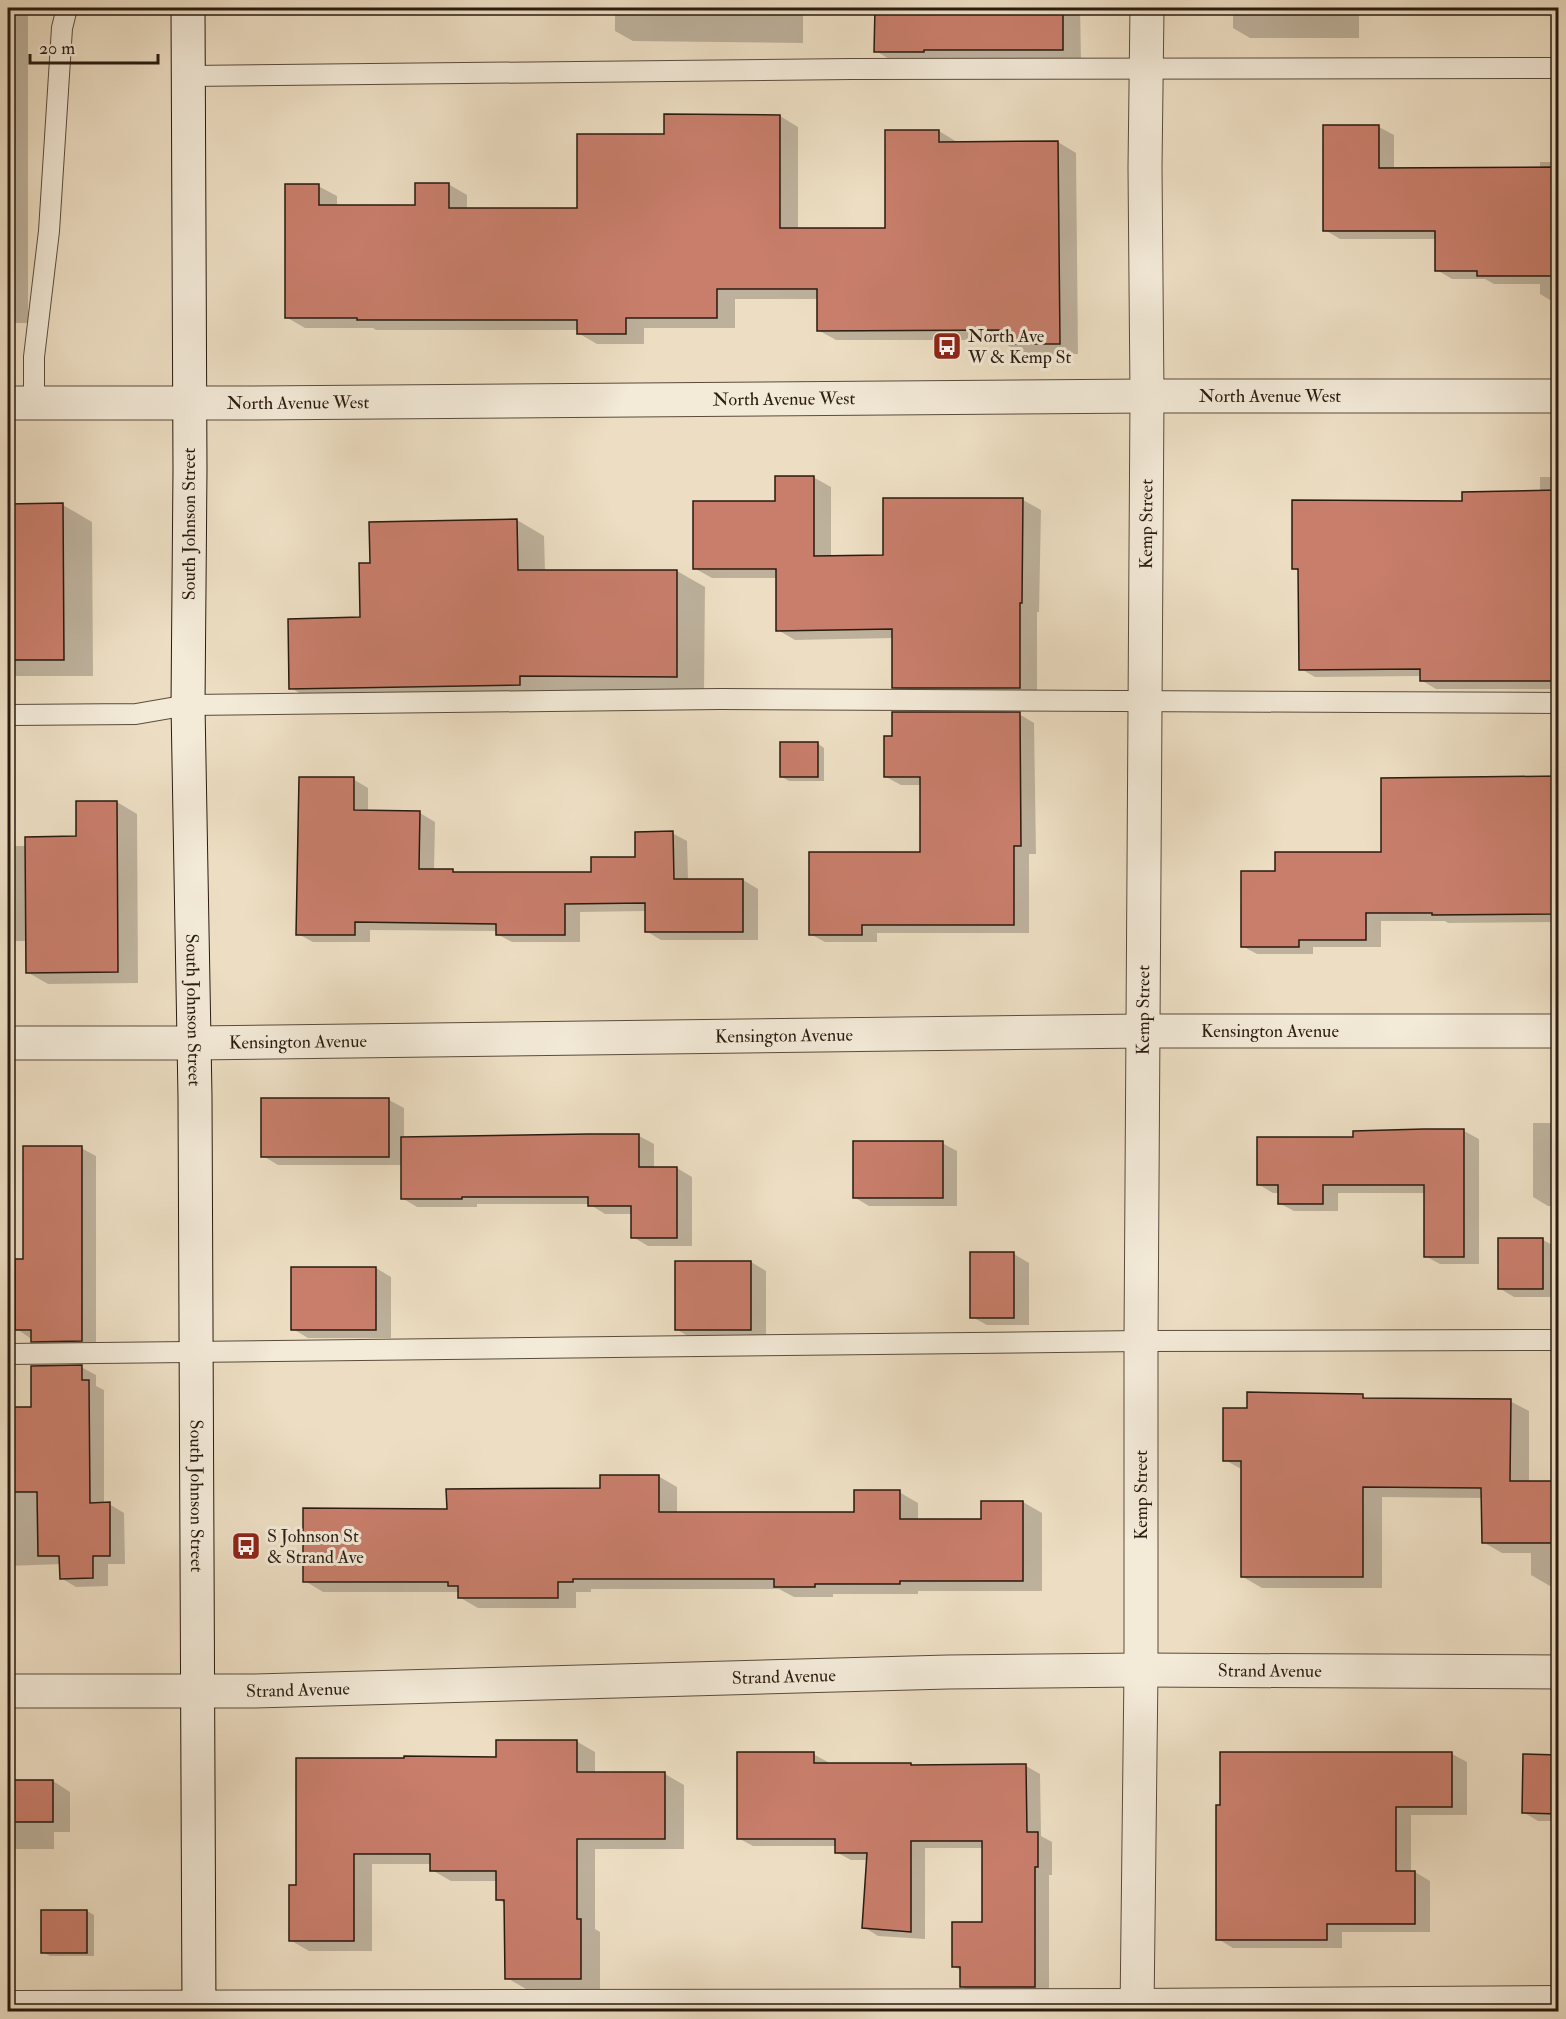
<svg xmlns="http://www.w3.org/2000/svg" width="1566" height="2019" viewBox="0 0 1566 2019" font-family="'IM FELL Double Pica',serif">
  <style>
    .shadow { fill: #0003 }
    .building { fill: #c87e6b; stroke: #291b10; stroke-width: 1.5 }
    .lines { fill: none; stroke-linecap: round; stroke-linejoin: round }
    .lane-casing { stroke: #5a4c3d; stroke-width: 22 }
    .street-casing { stroke: #5a4c3d; stroke-width: 35 }
    .secondary-casing { stroke: #291b10; stroke-width: 35 }
    .lane { stroke: #f3ead8; stroke-width: 20 }
    .street { stroke: #f3ead8; stroke-width: 33 }
    .secondary { stroke: #f3ead8; stroke-width: 33 }
    .labels { text-anchor: middle; dominant-baseline: central; stroke-width: 6; stroke-linejoin: round; paint-order: stroke }
    .poi-label { font-size: 18px; fill: #291b10; stroke: #f3ead8; text-anchor: start }
    .street-label { font-size: 18px; fill: #291b10; stroke: #f3ead8 }
  </style>
  <rect width="100%" height="100%" fill="#eddec3"/>
  <filter id="stains"><feTurbulence type="fractalNoise" baseFrequency=".00333" numOctaves="4"/><feColorMatrix values="0 0 0 0 .2 0 0 0 0 .09 0 0 0 0 .02 0 0 0 .5 -.17"/></filter>
  <radialGradient id="worn" r=".72"><stop offset=".6" stop-color="#630" stop-opacity="0"/><stop offset="1" stop-color="#630" stop-opacity=".3"/></radialGradient>
  <path class="shadow" d="M 8,8 L 28,8 L 28,323 L 8,323 Z
    M 615,8 L 803,8 L 803,43 L 633,41 L 615,31 Z
    M 876,8 L 1080,8 L 1081,60 L 894,62 L 876,51 Z
    M 1233,8 L 1359,8 L 1359,38 L 1250,38 L 1233,28 Z
    M 780,116 L 798,127 L 798,229 L 887,229 L 887,131 L 939,131 L 957,142 L 957,144 L 1058,142 L 1076,153 L 1078,354 L 1022,354 L 1004,343 L 1004,340 L 836,340 L 818,330 L 818,299 L 735,299 L 735,328 L 644,328 L 644,344 L 597,344 L 578,333 L 578,330 L 376,330 L 373,328 L 305,328 L 286,317 L 318,186 L 337,196 L 337,206 L 417,206 L 448,184 L 467,195 L 467,210 L 578,210 L 666,136 Z
    M 1379,127 L 1394,135 L 1394,170 L 1540,169 L 1540,162 L 1558,162 L 1558,303 L 1555,303 L 1540,294 L 1540,284 L 1494,284 L 1485,279 L 1452,279 L 1437,270 L 1437,239 L 1340,239 L 1325,230 Z
    M 813,477 L 831,487 L 831,557 L 884,556 L 884,500 L 1023,500 L 1041,510 L 1039,612 L 1037,612 L 1037,698 L 911,697 L 893,687 L 893,638 L 795,640 L 778,630 L 777,578 L 712,578 L 694,568 L 777,502 Z
    M 1540,477 L 1558,477 L 1558,689 L 1436,689 L 1421,680 L 1421,676 L 1315,677 L 1301,669 L 1300,572 L 1294,568 L 1463,502 L 1540,492 Z
    M 8,505 L 63,505 L 92,522 L 93,676 L 8,676 Z
    M 517,520 L 544,536 L 545,571 L 677,571 L 705,587 L 704,692 L 547,691 L 547,700 L 318,704 L 291,688 L 362,619 L 372,564 Z
    M 1019,714 L 1034,723 L 1036,854 L 1029,854 L 1029,933 L 877,933 L 877,942 L 825,942 L 810,934 L 921,854 L 921,785 L 901,785 L 886,777 L 893,737 Z
    M 817,743 L 824,748 L 824,781 L 789,781 L 782,777 Z
    M 1558,778 L 1558,922 L 1448,923 L 1445,921 L 1381,921 L 1381,947 L 1313,947 L 1313,954 L 1257,954 L 1242,946 L 1277,872 L 1382,853 L 1382,780 Z
    M 353,779 L 368,788 L 368,812 L 420,813 L 435,822 L 434,871 L 453,871 L 458,874 L 592,874 L 637,858 L 672,833 L 687,841 L 688,880 L 743,880 L 758,889 L 758,940 L 661,940 L 646,931 L 646,911 L 580,912 L 580,942 L 512,942 L 497,934 L 497,931 L 370,930 L 370,942 L 313,942 L 298,934 Z
    M 117,802 L 137,814 L 138,983 L 48,984 L 27,972 L 27,941 L 8,941 L 8,846 L 26,846 L 78,838 Z
    M 389,1100 L 404,1108 L 404,1139 L 639,1136 L 654,1144 L 654,1168 L 677,1168 L 692,1177 L 692,1246 L 648,1246 L 633,1237 L 633,1214 L 605,1214 L 589,1204 L 477,1204 L 477,1207 L 417,1207 L 402,1198 L 402,1165 L 278,1165 L 263,1156 Z
    M 1533,1123 L 1558,1123 L 1558,1206 L 1548,1206 L 1533,1197 Z
    M 1464,1131 L 1479,1139 L 1479,1264 L 1440,1264 L 1425,1256 L 1425,1193 L 1338,1193 L 1338,1211 L 1294,1211 L 1279,1203 L 1279,1193 L 1273,1193 L 1258,1184 L 1355,1139 Z
    M 942,1143 L 957,1151 L 957,1206 L 869,1206 L 854,1197 Z
    M 81,1148 L 96,1156 L 96,1349 L 47,1350 L 17,1329 L 24,1260 Z
    M 1543,1240 L 1558,1248 L 1558,1297 L 1514,1297 L 1499,1288 Z
    M 1014,1254 L 1029,1263 L 1029,1325 L 987,1325 L 972,1317 Z
    M 676,1262 L 751,1262 L 766,1271 L 766,1338 L 691,1338 L 676,1329 Z
    M 376,1268 L 391,1277 L 391,1338 L 308,1338 L 293,1329 Z
    M 81,1367 L 96,1375 L 96,1386 L 104,1390 L 104,1504 L 109,1504 L 124,1513 L 125,1564 L 108,1564 L 108,1586 L 76,1587 L 61,1578 L 61,1564 L 8,1566 L 8,1408 L 32,1408 Z
    M 1362,1396 L 1369,1400 L 1510,1401 L 1529,1411 L 1529,1483 L 1558,1483 L 1558,1586 L 1550,1586 L 1531,1575 L 1531,1553 L 1502,1553 L 1483,1542 L 1483,1498 L 1382,1497 L 1382,1588 L 1262,1588 L 1243,1577 L 1243,1470 L 1225,1460 L 1249,1409 Z
    M 658,1476 L 677,1487 L 677,1514 L 855,1514 L 899,1492 L 918,1503 L 918,1520 L 982,1520 L 982,1502 L 1023,1502 L 1042,1513 L 1042,1591 L 918,1591 L 918,1594 L 833,1594 L 833,1597 L 794,1597 L 779,1589 L 591,1589 L 591,1592 L 576,1592 L 576,1608 L 478,1608 L 459,1597 L 459,1592 L 323,1592 L 305,1581 L 448,1511 L 601,1489 Z
    M 576,1741 L 595,1752 L 595,1774 L 665,1774 L 684,1785 L 684,1849 L 595,1849 L 595,1929 L 600,1932 L 600,1989 L 526,1989 L 507,1978 L 506,1904 L 497,1899 L 497,1881 L 451,1881 L 432,1870 L 432,1864 L 372,1864 L 372,1951 L 309,1951 L 290,1940 L 298,1887 L 497,1758 Z
    M 813,1754 L 828,1762 L 828,1764 L 911,1764 L 915,1767 L 1026,1766 L 1040,1774 L 1041,1836 L 1052,1842 L 1052,1875 L 1049,1875 L 1049,1995 L 976,1995 L 961,1986 L 961,1971 L 954,1966 L 984,1923 L 984,1848 L 925,1848 L 925,1939 L 878,1936 L 864,1927 L 868,1860 L 851,1860 L 836,1852 L 836,1846 L 753,1846 L 738,1838 Z
    M 1452,1754 L 1467,1762 L 1467,1815 L 1411,1815 L 1411,1872 L 1415,1872 L 1430,1881 L 1430,1932 L 1342,1932 L 1342,1948 L 1233,1948 L 1218,1939 Z
    M 1524,1756 L 1558,1757 L 1558,1821 L 1538,1821 L 1523,1812 Z
    M 8,1781 L 53,1781 L 70,1792 L 70,1832 L 54,1832 L 54,1849 L 8,1849 Z
    M 87,1911 L 94,1915 L 94,1956 L 50,1956 L 43,1952 Z"/>
  <path class="building" d="M 875,8 L 1063,8 L 1063,50 L 924,50 L 924,52 L 874,52 Z
    M 664,114 L 780,115 L 780,228 L 885,228 L 885,130 L 939,130 L 939,142 L 1058,141 L 1060,344 L 1002,344 L 1002,330 L 817,331 L 817,289 L 717,289 L 717,318 L 626,318 L 626,334 L 577,334 L 577,320 L 357,320 L 357,318 L 285,318 L 285,184 L 319,184 L 319,205 L 415,205 L 415,183 L 449,183 L 449,208 L 577,208 L 577,134 L 664,134 Z
    M 1323,125 L 1379,125 L 1379,168 L 1558,167 L 1558,276 L 1477,276 L 1477,271 L 1435,271 L 1435,231 L 1323,231 Z
    M 775,476 L 814,476 L 814,556 L 883,555 L 883,498 L 1023,498 L 1022,603 L 1020,603 L 1020,688 L 892,688 L 892,629 L 776,631 L 776,569 L 693,569 L 693,501 L 775,501 Z
    M 1558,490 L 1558,681 L 1420,681 L 1420,669 L 1299,670 L 1298,569 L 1292,569 L 1292,500 L 1462,501 L 1462,492 Z
    M 63,503 L 64,660 L 8,660 L 8,504 Z
    M 517,519 L 518,570 L 677,570 L 677,677 L 520,676 L 520,685 L 289,689 L 288,619 L 360,617 L 359,563 L 370,563 L 369,522 Z
    M 892,712 L 1020,712 L 1021,846 L 1014,846 L 1014,925 L 862,925 L 862,935 L 809,935 L 809,852 L 920,852 L 920,777 L 884,777 L 884,736 L 892,736 Z
    M 780,742 L 818,742 L 818,777 L 780,777 Z
    M 1558,776 L 1558,914 L 1432,915 L 1432,913 L 1366,913 L 1366,940 L 1299,940 L 1299,947 L 1241,947 L 1241,871 L 1275,871 L 1275,852 L 1381,852 L 1381,778 Z
    M 299,777 L 354,777 L 354,810 L 420,811 L 419,869 L 453,869 L 453,872 L 591,872 L 591,857 L 635,857 L 635,832 L 673,831 L 674,879 L 743,879 L 743,932 L 645,932 L 645,903 L 565,904 L 565,935 L 496,935 L 496,924 L 355,922 L 355,935 L 296,935 Z
    M 76,801 L 117,801 L 118,972 L 26,973 L 25,837 L 76,836 Z
    M 261,1098 L 389,1098 L 389,1157 L 261,1157 Z
    M 1424,1129 L 1464,1129 L 1464,1257 L 1424,1257 L 1424,1185 L 1323,1185 L 1323,1204 L 1278,1204 L 1278,1185 L 1257,1185 L 1257,1137 L 1353,1137 L 1353,1131 Z
    M 588,1134 L 639,1134 L 639,1167 L 677,1167 L 677,1238 L 631,1238 L 631,1206 L 588,1206 L 588,1197 L 462,1197 L 462,1199 L 401,1199 L 401,1137 Z
    M 853,1141 L 943,1141 L 943,1198 L 853,1198 Z
    M 23,1146 L 82,1146 L 82,1341 L 31,1342 L 31,1330 L 15,1330 L 15,1259 L 23,1259 Z
    M 1498,1238 L 1543,1238 L 1543,1289 L 1498,1289 Z
    M 970,1252 L 1014,1252 L 1014,1318 L 970,1318 Z
    M 675,1261 L 751,1261 L 751,1330 L 675,1330 Z
    M 291,1267 L 376,1267 L 376,1330 L 291,1330 Z
    M 82,1365 L 82,1380 L 89,1380 L 90,1503 L 110,1502 L 110,1556 L 93,1556 L 93,1578 L 60,1579 L 59,1556 L 38,1556 L 37,1492 L 8,1492 L 8,1407 L 31,1407 L 31,1366 Z
    M 1247,1392 L 1363,1394 L 1363,1398 L 1511,1399 L 1510,1481 L 1558,1481 L 1558,1543 L 1482,1543 L 1481,1488 L 1363,1487 L 1363,1577 L 1241,1577 L 1241,1461 L 1223,1461 L 1223,1408 L 1247,1408 Z
    M 600,1475 L 659,1475 L 659,1512 L 854,1512 L 854,1490 L 900,1490 L 900,1519 L 981,1519 L 981,1501 L 1023,1501 L 1023,1581 L 900,1581 L 900,1584 L 815,1584 L 815,1587 L 774,1587 L 774,1579 L 573,1579 L 573,1582 L 558,1582 L 558,1598 L 458,1598 L 458,1586 L 448,1586 L 448,1582 L 303,1582 L 303,1508 L 447,1509 L 446,1489 L 600,1488 Z
    M 496,1740 L 577,1740 L 577,1772 L 665,1772 L 665,1839 L 577,1839 L 577,1919 L 581,1919 L 581,1979 L 505,1979 L 504,1900 L 496,1900 L 496,1871 L 430,1871 L 430,1854 L 354,1854 L 354,1941 L 289,1941 L 289,1885 L 296,1885 L 296,1758 L 404,1758 L 404,1756 L 496,1757 Z
    M 737,1752 L 814,1752 L 814,1763 L 911,1763 L 911,1765 L 1026,1764 L 1027,1832 L 1038,1832 L 1038,1867 L 1035,1867 L 1035,1987 L 960,1987 L 960,1967 L 952,1967 L 952,1922 L 982,1922 L 982,1841 L 911,1841 L 911,1932 L 862,1928 L 867,1853 L 835,1853 L 835,1839 L 737,1839 Z
    M 1220,1752 L 1452,1752 L 1452,1807 L 1396,1807 L 1396,1871 L 1415,1871 L 1415,1924 L 1327,1924 L 1327,1940 L 1216,1940 L 1216,1805 L 1220,1805 Z
    M 1523,1754 L 1558,1755 L 1558,1814 L 1522,1813 Z
    M 8,1780 L 53,1780 L 53,1822 L 8,1822 Z
    M 41,1910 L 87,1910 L 87,1953 L 41,1953 Z"/>
  <g class="lines">
    <g class="lane-casing">
      <path id="lane" d="M 189,76 L 851,69 L 1558,68
        M 34,403 L 34,357 L 49,231 L 62,28 L 67,8
        M 8,715 L 136,714 L 188,705 L 720,699 L 1558,703
        M 8,1354 L 1141,1341 L 1558,1340
        M 8,2001 L 1137,1999 L 1558,1996"/>
    </g>
    <g class="street-casing">
      <g id="street">
        <path id="s1" d="M 8,403 L 253,403 L 1147,396 L 1558,396"/>
        <path id="s2" d="M 8,1043 L 195,1043 L 1143,1031 L 1558,1031"/>
        <path id="s3" d="M 8,1691 L 255,1691 L 948,1672 L 1141,1670 L 1558,1672"/>
        <path id="s4" d="M 1137,2012 L 1141,1670 L 1141,1341 L 1147,396 L 1145,167 L 1147,8"/>
      </g>
    </g>
    <g class="secondary-casing">
      <g id="secondary">
        <path id="s5" d="M 188,8 L 190,469 L 188,705 L 195,1097 L 199,2012"/>
      </g>
    </g>
    <use href="#lane" class="lane"/>
    <use href="#street" class="street"/>
    <use href="#secondary" class="secondary"/>
  </g>
  <defs>
    <g id="bus-square" transform="scale(1.5)"><rect x="-9" y="-9" width="18" height="18" rx="4" fill="#8f2418" stroke="#f3ead8"/><path d="M-5-6H5V4H4V6H2V4H-2V6H-4V4H-5ZM-3.5-4V0h7V-4ZM-3.5 1.2v1.5H-2V1.2ZM2 1.2v1.5H3.5V1.2Z" fill="#fff"/></g>
  </defs>
  <g fill-rule="evenodd">
    <use href="#bus-square" x="947" y="346"/>
    <use href="#bus-square" x="246" y="1546"/>
  </g>
  <g class="labels">
    <g class="poi-label">
      <text x="968" y="336">North Ave<tspan x="968" dy="21">W &amp; Kemp St</tspan></text>
      <text x="267" y="1536">S Johnson St<tspan x="267" dy="21">&amp; Strand Ave</tspan></text>
    </g>
    <g class="street-label">
      <text stroke="none"><textPath href="#s1" startOffset="1262">North Avenue West</textPath></text>
      <text stroke="none"><textPath href="#s1" startOffset="776">North Avenue West</textPath></text>
      <text stroke="none"><textPath href="#s1" startOffset="290">North Avenue West</textPath></text>
      <text transform="translate(189 524) rotate(-90)">South Johnson Street</text>
      <text stroke="none"><textPath href="#s4" startOffset="1488">Kemp Street</textPath></text>
      <text stroke="none"><textPath href="#s5" startOffset="1002">South Johnson Street</textPath></text>
      <text stroke="none"><textPath href="#s4" startOffset="1002">Kemp Street</textPath></text>
      <text stroke="none"><textPath href="#s2" startOffset="1262">Kensington Avenue</textPath></text>
      <text stroke="none"><textPath href="#s2" startOffset="776">Kensington Avenue</textPath></text>
      <text stroke="none"><textPath href="#s2" startOffset="290">Kensington Avenue</textPath></text>
      <text stroke="none"><textPath href="#s5" startOffset="1488">South Johnson Street</textPath></text>
      <text transform="translate(1141 1495) rotate(-90)">Kemp Street</text>
      <text stroke="none"><textPath href="#s3" startOffset="1262">Strand Avenue</textPath></text>
      <text stroke="none"><textPath href="#s3" startOffset="776">Strand Avenue</textPath></text>
      <text stroke="none"><textPath href="#s3" startOffset="290">Strand Avenue</textPath></text>
    </g>
  </g>
  <rect width="1566" height="2019" fill="none" stroke="#eddec3" stroke-width="30"/>
  <rect x="9" y="9" width="1548" height="2001" fill="none" stroke="#291b10" stroke-width="3"/>
  <rect x="15" y="15" width="1536" height="1989" fill="none" stroke="#291b10" stroke-width="1.5"/>
  <path d="M30 54v9h128v-9" fill="none" stroke="#291b10" stroke-width="3"/>
  <text x="39" y="54" font-size="18" fill="#291b10" stroke="#f3ead8" stroke-width="4.5" paint-order="stroke">20 m</text>
  <rect width="100%" height="100%" filter="url(#stains)"/>
  <rect width="100%" height="100%" fill="url(#worn)"/>
</svg>
